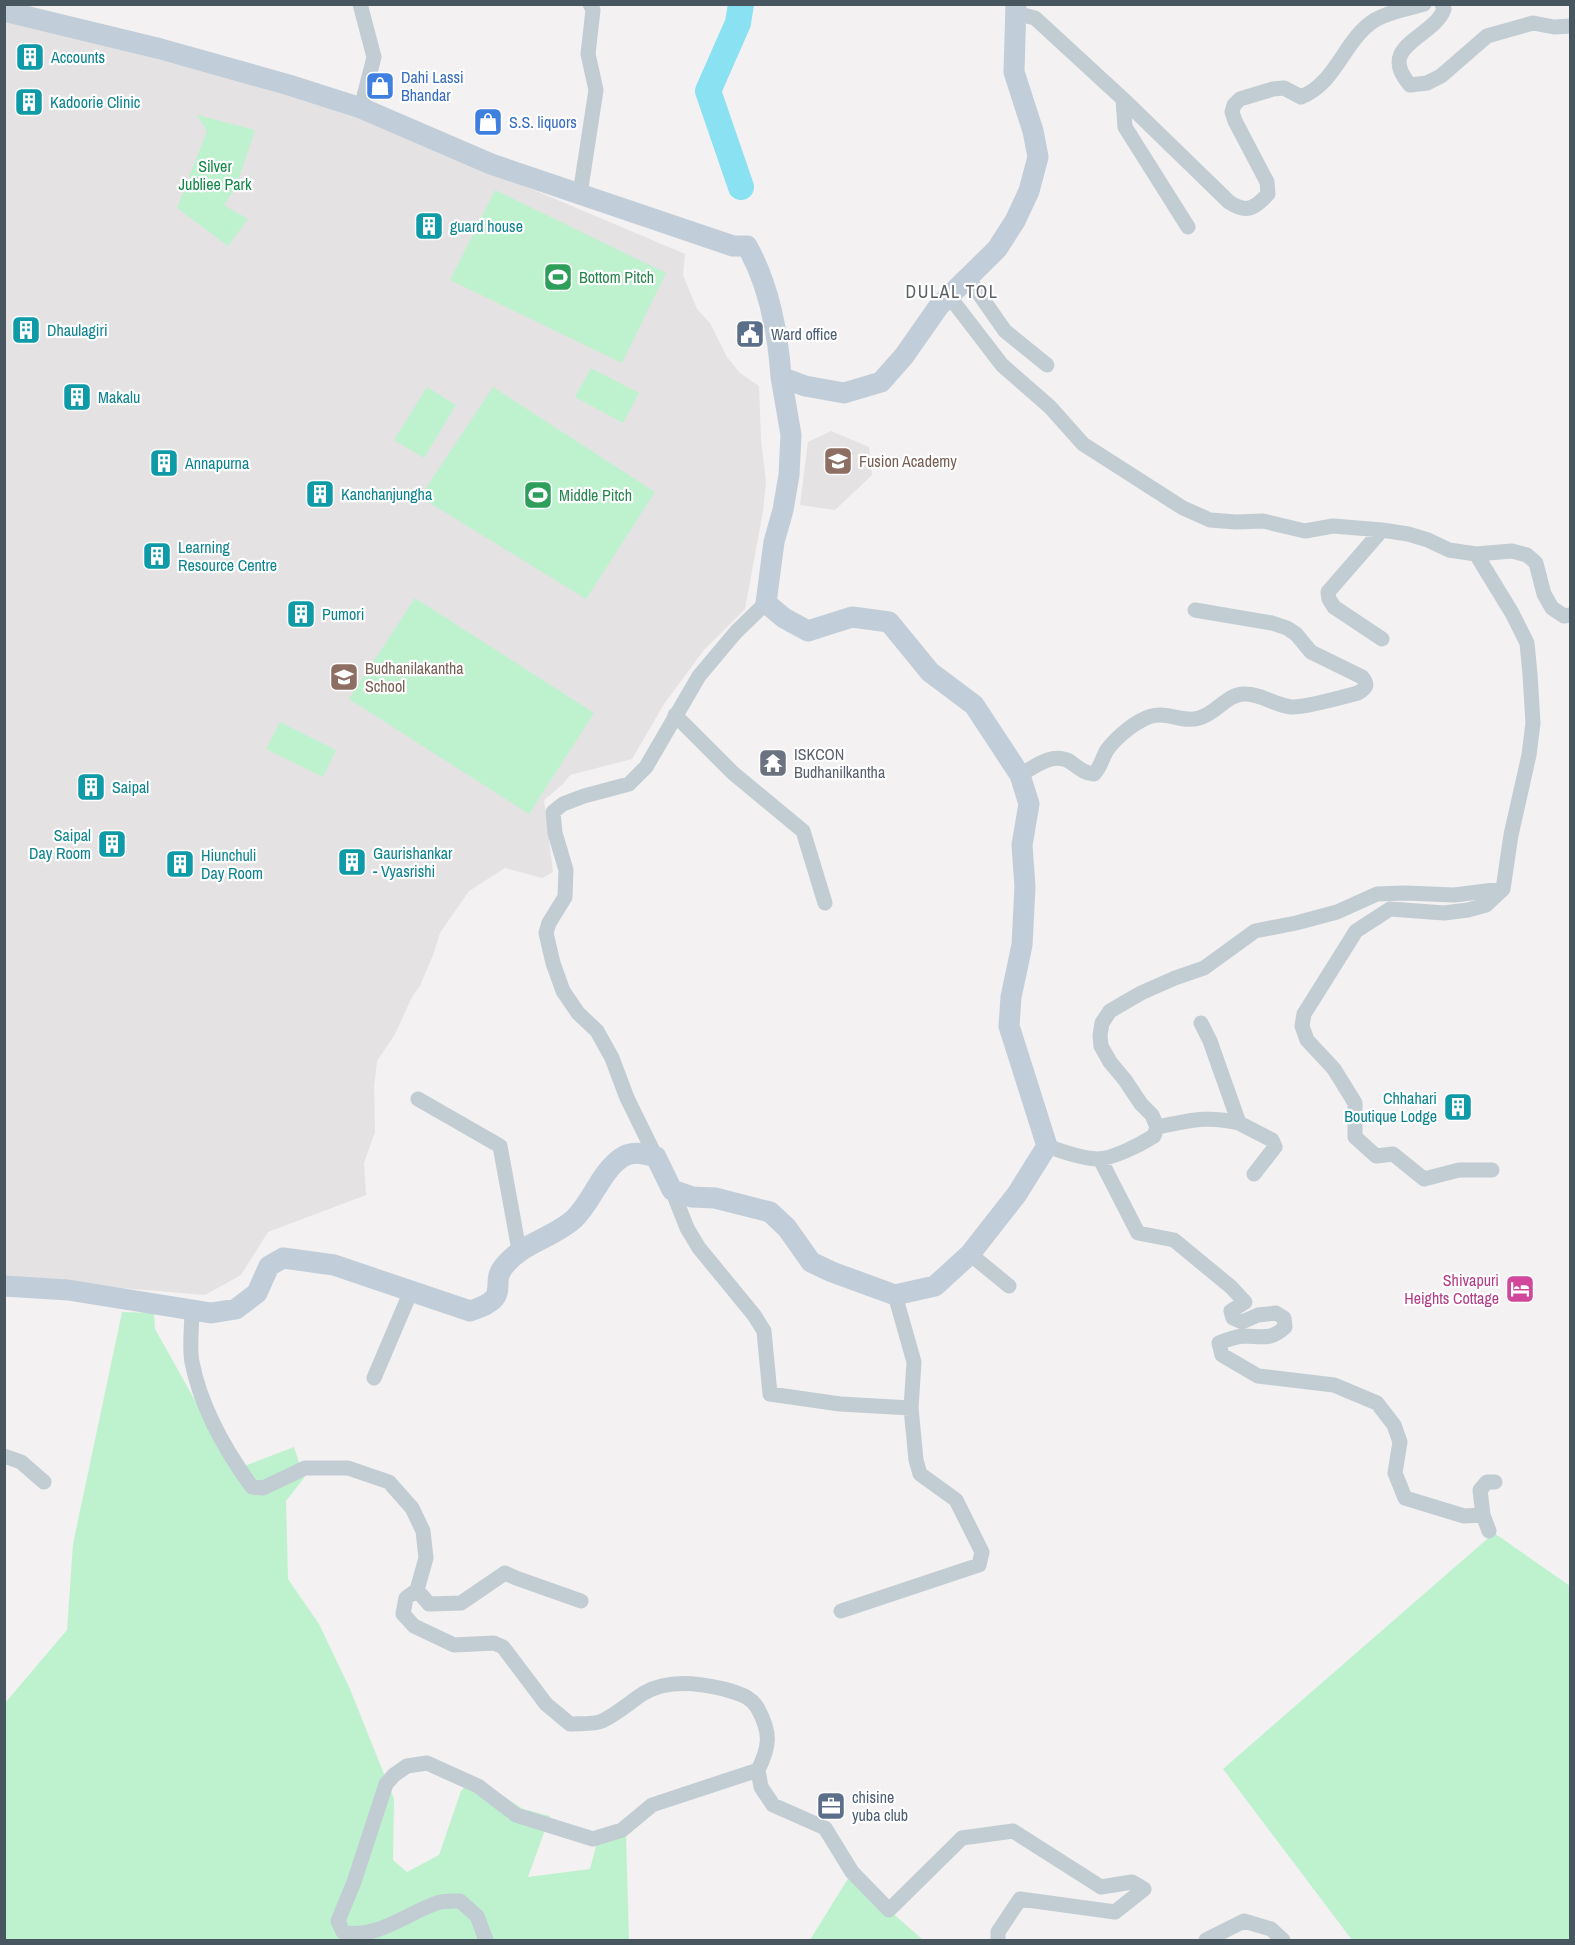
<svg xmlns="http://www.w3.org/2000/svg" width="1575" height="1945" viewBox="0 0 1575 1945" font-family="'Archivo Narrow',sans-serif">
  <style>
    .education { fill: #e4e2e3 }
    .green { fill: #bef2cf }
    .lines { fill: none; stroke-linecap: round; stroke-linejoin: round }
    .river { stroke: #89e1f1; stroke-width: 26 }
    .street { stroke: #c1ccd3; stroke-width: 15 }
    .secondary { stroke: #c1cdd8; stroke-width: 21 }
    .labels { text-anchor: middle; dominant-baseline: central; stroke-width: 4.5; stroke-linejoin: round; paint-order: stroke }
    .culture-label { font-size: 16px; fill: #0d838f; stroke: #fff; text-anchor: start }
    .shop-label { font-size: 16px; fill: #366cbe; stroke: #fff; text-anchor: start }
    .park-label { font-size: 16px; fill: #138746; stroke: #fff }
    .leisure-label { font-size: 16px; fill: #27864d; stroke: #fff; text-anchor: start }
    .service-label { font-size: 16px; fill: #4e5e75; stroke: #fff; text-anchor: start }
    .education-label { font-size: 16px; fill: #785e54; stroke: #fff; text-anchor: start }
    .worship-label { font-size: 16px; fill: #5b616d; stroke: #fff; text-anchor: start }
    .hotel-label { font-size: 16px; fill: #b23c85; stroke: #fff; text-anchor: end }
    .neighbourhood-label { font-size: 18px; letter-spacing: 1.5px; fill: #5d6266; stroke: #fff }
  </style>
  <rect width="100%" height="100%" fill="#f3f1f1"/>
  <path class="education" d="M 4,18 L 33,24 L 304,98 L 465,156 L 496,174 L 685,254 L 683,275 L 697,309 L 710,323 L 727,357 L 740,373 L 759,386 L 761,440 L 766,482 L 763,511 L 745,609 L 704,650 L 664,704 L 632,759 L 570,775 L 563,784 L 544,800 L 553,872 L 542,878 L 505,868 L 469,891 L 440,933 L 433,955 L 420,986 L 412,997 L 395,1034 L 377,1061 L 374,1088 L 375,1132 L 364,1163 L 366,1195 L 268,1232 L 241,1275 L 205,1295 L 5,1278 Z
    M 831,431 L 869,447 L 872,475 L 835,510 L 800,505 L 808,442 Z"/>
  <path class="green" d="M 197,115 L 255,130 L 236,187 L 224,205 L 248,219 L 228,246 L 177,208 L 207,131 Z
    M 495,190 L 666,273 L 622,363 L 450,280 Z
    M 591,368 L 639,393 L 623,423 L 575,397 Z
    M 427,387 L 456,405 L 424,458 L 394,440 Z
    M 493,387 L 655,492 L 586,599 L 420,497 Z
    M 415,598 L 594,713 L 529,814 L 349,699 Z
    M 280,722 L 336,750 L 323,777 L 266,749 Z
    M 122,1312 L 154,1313 L 155,1329 L 234,1470 L 294,1447 L 304,1478 L 286,1501 L 288,1579 L 319,1624 L 350,1689 L 394,1799 L 393,1860 L 407,1872 L 439,1855 L 461,1791 L 474,1777 L 523,1809 L 550,1816 L 528,1877 L 590,1869 L 599,1835 L 626,1835 L 629,1940 L 5,1940 L 5,1703 L 67,1630 L 73,1544 Z
    M 1494,1533 L 1570,1586 L 1570,1940 L 1352,1940 L 1223,1769 Z
    M 852,1872 L 889,1910 L 923,1940 L 810,1940 Z"/>
  <g class="lines">
    <path class="river" d="M 741,4 L 738,23 L 708,91 L 741,187"/>
    <path class="street" d="M 360,4 L 374,57 L 361,108
      M 1442,4 L 1444,9 C 1434,38 1375,45 1410,85 L 1427,83 L 1441,76 L 1487,36 L 1533,23 L 1554,27 L 1570,26
      M 1015,13 L 1035,18 L 1123,99 L 1229,202 C 1247,214 1255,208 1268,194 L 1267,182 L 1235,121 L 1232,112 L 1234,105 L 1240,99 L 1273,89 L 1284,88 L 1301,97 C 1337,83 1344,39 1375,20 C 1390,11 1408,9 1424,4
      M 1123,99 L 1125,127 L 1188,227
      M 580,194 L 596,90 L 588,54 L 593,10 L 590,4
      M 968,278 L 1005,331 L 1047,365
      M 949,296 L 1002,365 L 1050,407 L 1083,444 L 1183,508 L 1210,520 L 1236,522 L 1263,521 L 1305,531 L 1333,526 L 1382,530 L 1408,534 L 1428,540 L 1449,550 L 1476,554 L 1512,551 L 1527,555 L 1536,563 L 1544,594 L 1552,608 L 1564,616 L 1570,615
      M 1382,530 L 1328,592 L 1329,599 L 1334,607 L 1382,639
      M 1476,554 L 1512,613 L 1527,643 L 1530,674 L 1533,723 L 1529,755 L 1511,835 L 1503,889
      M 675,715 L 733,773 L 803,831 L 825,903
      M 1020,775 C 1034,767 1052,752 1069,761 C 1078,767 1083,773 1094,774 C 1101,767 1102,758 1107,750 C 1115,739 1130,726 1142,720 C 1165,707 1178,724 1199,718 C 1216,714 1226,695 1243,694 C 1260,693 1274,705 1291,707 C 1304,708 1343,697 1358,693 C 1366,688 1369,685 1362,677 L 1311,652 L 1296,634 L 1287,628 L 1272,623 L 1195,610
      M 418,1099 L 500,1146 L 519,1250
      M 1239,1123 L 1272,1140 L 1275,1147 L 1254,1174
      M 1157,1127 C 1189,1121 1206,1115 1239,1123 L 1210,1041 L 1201,1023
      M 1047,1146 C 1063,1152 1080,1158 1097,1159 C 1113,1159 1141,1144 1154,1136 L 1157,1127 L 1152,1115 L 1141,1104 L 1125,1080 L 1110,1062 L 1101,1046 L 1100,1035 L 1102,1023 L 1110,1011 L 1141,993 L 1175,978 L 1204,968 L 1255,931 L 1296,923 L 1337,912 L 1377,894 L 1405,893 L 1454,895 L 1503,889 L 1486,905 L 1468,910 L 1444,913 L 1390,909 L 1356,931 L 1304,1014 L 1302,1026 L 1307,1040 L 1334,1069 L 1355,1103 L 1355,1137 L 1376,1156 L 1393,1154 L 1424,1179 L 1459,1170 L 1492,1170
      M 656,1157 L 627,1098 L 612,1058 L 597,1031 L 578,1013 L 563,991 L 553,963 L 546,933 L 549,923 L 565,897 L 566,870 L 555,833 L 553,812 L 563,804 L 584,796 L 629,784 L 646,767 L 699,676 L 736,632 L 766,603
      M 1100,1159 L 1138,1233 L 1174,1240 L 1231,1287 L 1245,1302 L 1231,1311 L 1233,1318 L 1242,1322 L 1258,1315 L 1276,1313 L 1284,1318 L 1285,1327 C 1271,1341 1261,1336 1243,1336 C 1235,1337 1226,1340 1219,1343 L 1222,1355 L 1258,1376 L 1334,1385 L 1377,1403 L 1394,1425 L 1400,1442 L 1395,1473 L 1405,1498 L 1464,1516 L 1483,1515 L 1489,1531
      M 672,1190 L 687,1228 L 699,1248 L 754,1315 L 764,1331 L 770,1394 L 840,1404 L 911,1408
      M 970,1254 L 1009,1286
      M 192,1311 C 192,1327 189,1346 192,1362 C 201,1408 225,1450 252,1487 L 263,1488 L 305,1468 L 348,1468 L 389,1482 L 412,1508 L 423,1531 L 426,1558 L 417,1590 L 429,1604 L 461,1603 L 505,1573 L 516,1578 L 581,1601
      M 374,1378 L 411,1291
      M 4,1456 L 21,1462 L 44,1482
      M 1483,1515 L 1480,1490 L 1487,1482 L 1495,1482
      M 417,1590 L 406,1598 L 403,1614 L 414,1626 L 454,1645 L 494,1643 L 503,1647 L 546,1704 L 570,1724 C 579,1723 593,1725 602,1721 C 617,1714 630,1702 644,1693 C 668,1679 698,1683 724,1689 C 738,1693 751,1696 758,1709 C 771,1733 770,1746 758,1770
      M 841,1611 L 979,1565 L 982,1552 L 956,1500 L 920,1474 L 916,1460 L 911,1408 L 914,1362 L 895,1295
      M 486,1940 L 477,1916 L 460,1901 C 453,1901 444,1900 437,1903 C 407,1913 376,1940 343,1932 L 338,1921 L 354,1882 L 386,1784 L 394,1775 L 407,1766 L 427,1763 L 478,1786 L 516,1815 L 593,1839 L 622,1830 L 652,1805 L 758,1770 L 761,1787 L 773,1805 L 825,1828 L 852,1872 L 889,1910 L 962,1838 L 1013,1831 L 1101,1887 L 1132,1882 L 1144,1889 L 1115,1912 L 1020,1899 L 998,1932 L 998,1940
      M 1206,1940 L 1244,1921 L 1271,1929 L 1283,1940"/>
    <path class="secondary" d="M 4,11 L 161,49 L 289,85 L 361,108 L 491,164 L 733,246 L 747,246 C 769,285 778,333 781,377 L 805,386 L 844,393 L 881,382 L 904,356 L 939,306 L 997,249 L 1015,221 L 1029,191 L 1038,157 L 1033,131 L 1014,72 L 1016,4
      M 4,1286 L 68,1290 L 211,1313 L 236,1309 L 257,1293 L 269,1266 L 283,1258 L 334,1265 L 470,1311 C 515,1297 487,1285 505,1265 C 524,1242 553,1238 574,1219 C 592,1202 600,1173 621,1158 C 632,1150 644,1154 656,1157 L 672,1190 L 692,1197 L 715,1198 L 770,1212 L 787,1228 L 811,1262 L 832,1272 L 895,1295 L 935,1286 L 970,1254 L 1017,1194 L 1047,1146 L 1009,1026 L 1011,997 L 1022,945 L 1025,887 L 1022,845 L 1029,804 L 1020,775 L 974,705 L 930,672 L 889,622 L 852,617 L 808,631 L 784,618 L 766,603 L 774,542 L 783,510 L 789,475 L 791,435 L 781,377"/>
  </g>
  <defs>
    <g id="building-square" transform="scale(1.5)"><rect x="-9" y="-9" width="18" height="18" rx="4" fill="#0f9aa8" stroke="#fff"/><path d="M-4-6H4V6H1V3H-1V6H-4ZM-2.5-4.3h1.7v1.8h-1.7ZM.8-4.3h1.7v1.8H.8ZM-2.5-1h1.7V.8h-1.7ZM.8-1h1.7V.8H.8Z" fill="#fff"/></g>
    <g id="shop-square" transform="scale(1.5)"><rect x="-9" y="-9" width="18" height="18" rx="4" fill="#3f7fe0" stroke="#fff"/><path d="M-5-2.5h2.3a2.7 3.5 0 0 1 5.4 0H5L5.5 6h-11ZM-1.5-2.5h3a1.5 2.3 0 0 0-3 0Z" fill="#fff"/></g>
    <g id="stadium-square" transform="scale(1.5)"><rect x="-9" y="-9" width="18" height="18" rx="4" fill="#2e9e5b" stroke="#fff"/><path d="M0-5a6.5 5 0 1 0 0 10a6.5 5 0 1 0 0-10ZM-3.5-1.8h7v3.6h-7Z" fill="#fff"/></g>
    <g id="civic-square" transform="scale(1.5)"><rect x="-9" y="-9" width="18" height="18" rx="4" fill="#5c6f8a" stroke="#fff"/><path d="M-.6-6.5H3V-4.5H.6V-3L4-1V1h2V6H-6V1h2V-1L-.6-3ZM-1.2 2.5V6h2.4V2.5Z" fill="#fff"/></g>
    <g id="school-square" transform="scale(1.5)"><rect x="-9" y="-9" width="18" height="18" rx="4" fill="#8d6e63" stroke="#fff"/><path d="M0-5L7-2L0 1L-7-2ZM-4 1L0 2.5L4 1V4Q0 6-4 4Z" fill="#fff"/></g>
    <g id="temple-square" transform="scale(1.5)"><rect x="-9" y="-9" width="18" height="18" rx="4" fill="#6b7280" stroke="#fff"/><path d="M0-6L5-2H3V0L6.5 2.5H4V6H1.5V3h-3V6H-4V2.5H-6.5L-3 0V-2H-5Z" fill="#fff"/></g>
    <g id="hotel-square" transform="scale(1.5)"><rect x="-9" y="-9" width="18" height="18" rx="4" fill="#d1479c" stroke="#fff"/><path d="M-6-4.5h1.5V1H6V5H4.5V3h-9V5H-6ZM-4 0a1.8 1.8 0 1 1 3.6 0ZM.5 0V-2.5h3Q6-2.5 6 0Z" fill="#fff"/></g>
    <g id="office-square" transform="scale(1.5)"><rect x="-9" y="-9" width="18" height="18" rx="4" fill="#5c6f8a" stroke="#fff"/><path d="M-6-3h4V-5.5h4V-3h4V5H-6ZM-1-4.5V-3h2v-1.5ZM-6 0V1H6V0Z" fill="#fff"/></g>
  </defs>
  <g fill-rule="evenodd">
    <use href="#building-square" x="30" y="57"/>
    <use href="#shop-square" x="380" y="86"/>
    <use href="#building-square" x="29" y="102"/>
    <use href="#shop-square" x="488" y="122"/>
    <use href="#building-square" x="429" y="226"/>
    <use href="#stadium-square" x="558" y="277"/>
    <use href="#building-square" x="26" y="330"/>
    <use href="#civic-square" x="750" y="334"/>
    <use href="#building-square" x="77" y="397"/>
    <use href="#school-square" x="838" y="461"/>
    <use href="#building-square" x="164" y="463"/>
    <use href="#building-square" x="320" y="494"/>
    <use href="#stadium-square" x="538" y="495"/>
    <use href="#building-square" x="157" y="556"/>
    <use href="#building-square" x="301" y="614"/>
    <use href="#school-square" x="344" y="677"/>
    <use href="#temple-square" x="773" y="763"/>
    <use href="#building-square" x="91" y="787"/>
    <use href="#building-square" x="112" y="844"/>
    <use href="#building-square" x="352" y="862"/>
    <use href="#building-square" x="180" y="864"/>
    <use href="#building-square" x="1458" y="1107"/>
    <use href="#hotel-square" x="1520" y="1289"/>
    <use href="#office-square" x="831" y="1806"/>
  </g>
  <g class="labels">
    <g class="culture-label">
      <text x="51" y="57">Accounts</text>
      <text x="50" y="102">Kadoorie Clinic</text>
      <text x="450" y="226">guard house</text>
      <text x="47" y="330">Dhaulagiri</text>
      <text x="98" y="397">Makalu</text>
      <text x="185" y="463">Annapurna</text>
      <text x="341" y="494">Kanchanjungha</text>
      <text x="178" y="547">Learning<tspan x="178" dy="18">Resource Centre</tspan></text>
      <text x="322" y="614">Pumori</text>
      <text x="112" y="787">Saipal</text>
      <text x="91" y="835" text-anchor="end">Saipal<tspan x="91" dy="18">Day Room</tspan></text>
      <text x="373" y="853">Gaurishankar<tspan x="373" dy="18">- Vyasrishi</tspan></text>
      <text x="201" y="855">Hiunchuli<tspan x="201" dy="18">Day Room</tspan></text>
      <text x="1437" y="1098" text-anchor="end">Chhahari<tspan x="1437" dy="18">Boutique Lodge</tspan></text>
    </g>
    <g class="shop-label">
      <text x="401" y="77">Dahi Lassi<tspan x="401" dy="18">Bhandar</tspan></text>
      <text x="509" y="122">S.S. liquors</text>
    </g>
    <g class="park-label">
      <text x="215" y="166">Silver<tspan x="215" dy="18">Jubliee Park</tspan></text>
    </g>
    <g class="leisure-label">
      <text x="579" y="277">Bottom Pitch</text>
      <text x="559" y="495">Middle Pitch</text>
    </g>
    <g class="service-label">
      <text x="771" y="334">Ward office</text>
      <text x="852" y="1797">chisine<tspan x="852" dy="18">yuba club</tspan></text>
    </g>
    <g class="education-label">
      <text x="859" y="461">Fusion Academy</text>
      <text x="365" y="668">Budhanilakantha<tspan x="365" dy="18">School</tspan></text>
    </g>
    <g class="worship-label">
      <text x="794" y="754">ISKCON<tspan x="794" dy="18">Budhanilkantha</tspan></text>
    </g>
    <g class="hotel-label">
      <text x="1499" y="1280">Shivapuri<tspan x="1499" dy="18">Heights Cottage</tspan></text>
    </g>
    <g class="neighbourhood-label">
      <text x="952" y="291">DULAL TOL</text>
    </g>
  </g>
  <rect width="1575" height="1945" fill="none" stroke="#485660" stroke-width="12"/>
</svg>
